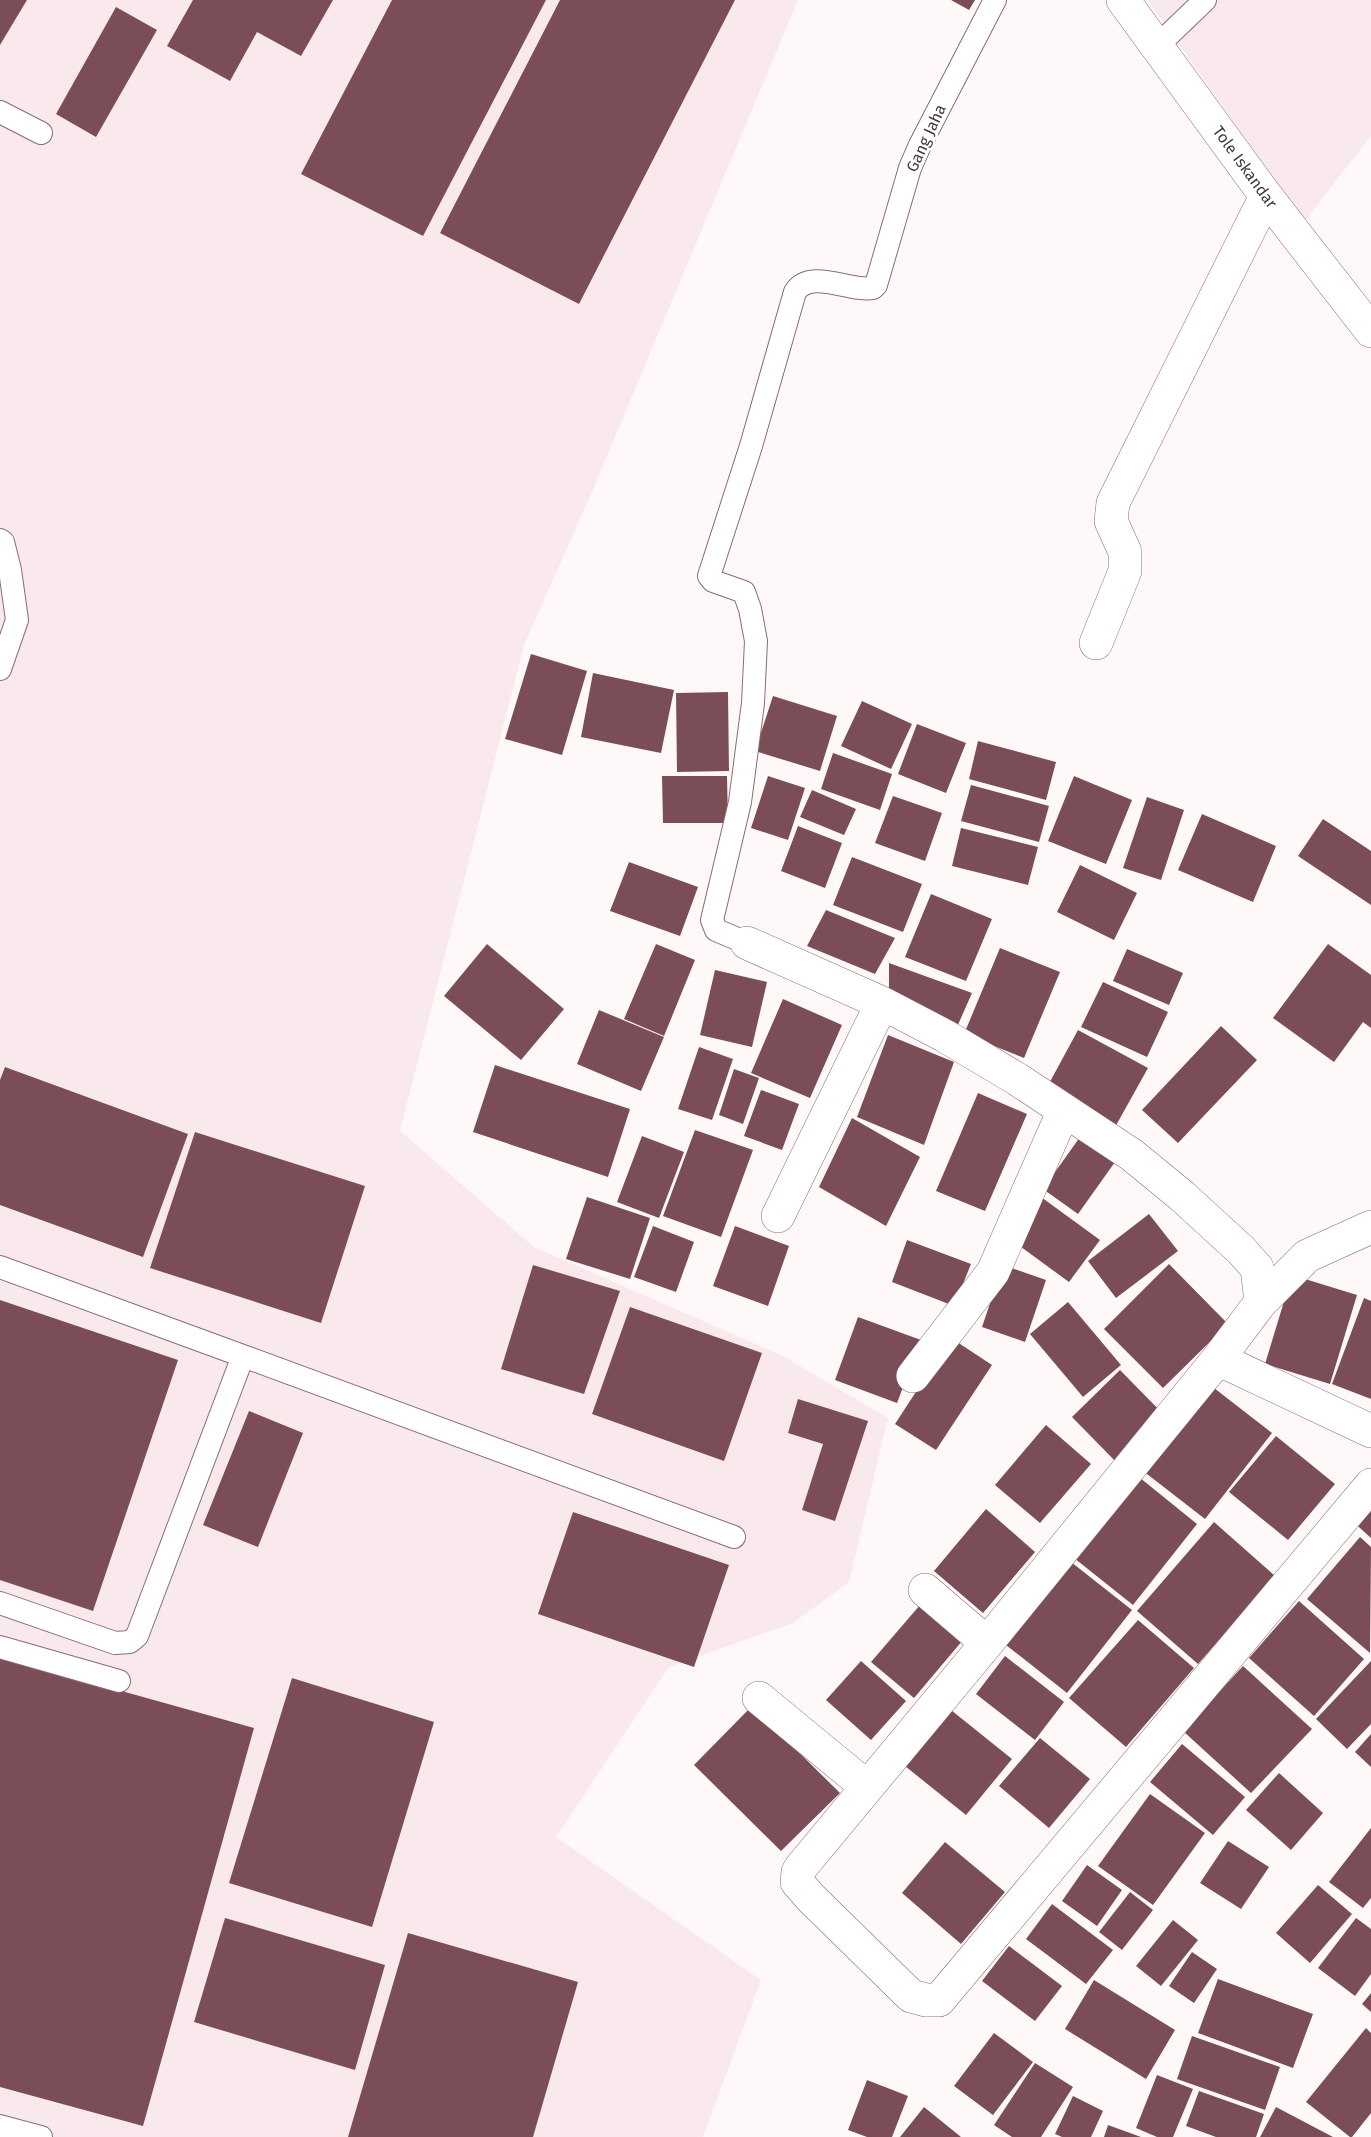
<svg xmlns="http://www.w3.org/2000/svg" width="1371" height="2137" viewBox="0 0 1371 2137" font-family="'Fira Sans',sans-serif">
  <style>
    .built { fill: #fae9ec }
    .building { fill: #7b4e57 }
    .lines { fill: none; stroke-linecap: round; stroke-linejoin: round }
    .lane-casing { stroke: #896c72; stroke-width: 24 }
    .street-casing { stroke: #896c72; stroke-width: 34 }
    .secondary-casing { stroke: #896c72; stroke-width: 34 }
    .lane { stroke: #fff; stroke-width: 22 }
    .street { stroke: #fff; stroke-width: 33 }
    .secondary { stroke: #fff; stroke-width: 33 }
    .labels { text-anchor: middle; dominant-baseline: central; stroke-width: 6; stroke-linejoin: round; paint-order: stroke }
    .street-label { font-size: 16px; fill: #44373a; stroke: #fff }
  </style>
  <rect width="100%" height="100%" fill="#fff8f9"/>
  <path class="built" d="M 0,0 L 798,0 L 589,499 L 524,645 L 400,1131 L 534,1247 L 783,1356 L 888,1418 L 849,1582 L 793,1623 L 669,1667 L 556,1837 L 761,1980 L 703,2137 L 0,2137 Z
    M 1148,0 L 1371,0 L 1371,136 L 1304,222 Z"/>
  <path class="building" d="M 0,0 L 27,0 L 0,45 Z
    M 193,0 L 333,0 L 301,56 L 257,32 L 230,81 L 167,46 Z
    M 392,0 L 546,0 L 423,236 L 301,174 Z
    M 560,0 L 735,0 L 579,304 L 440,233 Z
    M 951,0 L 975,0 L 969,10 Z
    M 116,7 L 157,30 L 96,137 L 56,114 Z
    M 531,654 L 587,671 L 562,755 L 505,739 Z
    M 593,673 L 674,690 L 661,753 L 581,737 Z
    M 728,692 L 729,771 L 677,772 L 676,693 Z
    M 773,696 L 837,716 L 820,771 L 755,751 Z
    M 862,701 L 912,724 L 891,769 L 841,746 Z
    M 917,724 L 966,743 L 946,793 L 898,774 Z
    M 978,741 L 1056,762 L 1046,800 L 969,779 Z
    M 833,753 L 892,774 L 880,810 L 821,789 Z
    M 662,776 L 727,776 L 728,823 L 663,823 Z
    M 768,776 L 805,788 L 788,840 L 751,828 Z
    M 1074,776 L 1132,800 L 1106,864 L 1048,841 Z
    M 971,785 L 1049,806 L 1039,842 L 961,821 Z
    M 812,790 L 856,809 L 844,835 L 800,817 Z
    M 893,796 L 942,813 L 925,861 L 875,843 Z
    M 1147,797 L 1184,810 L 1161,880 L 1123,868 Z
    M 1202,814 L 1276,846 L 1253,902 L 1178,870 Z
    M 1323,819 L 1371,851 L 1371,905 L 1298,856 Z
    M 798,826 L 842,843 L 825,888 L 781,871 Z
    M 961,828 L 1038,847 L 1028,885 L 952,866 Z
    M 852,857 L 922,884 L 903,932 L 833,905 Z
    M 629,862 L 698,887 L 680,936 L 610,911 Z
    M 1080,865 L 1137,893 L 1114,940 L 1057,912 Z
    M 931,894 L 992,919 L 966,981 L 905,957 Z
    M 826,910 L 895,938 L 875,974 L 807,946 Z
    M 487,944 L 564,1009 L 521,1060 L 444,996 Z
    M 656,944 L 695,960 L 664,1036 L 624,1019 Z
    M 1328,944 L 1371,975 L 1371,1028 L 1363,1022 L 1334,1062 L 1273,1018 Z
    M 1000,948 L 1060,972 L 1024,1058 L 964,1034 Z
    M 1127,949 L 1183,973 L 1169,1005 L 1113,981 Z
    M 889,963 L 972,993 L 957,1027 L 889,992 Z
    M 715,970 L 767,982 L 752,1047 L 700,1035 Z
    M 1103,982 L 1168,1012 L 1147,1057 L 1081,1027 Z
    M 783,999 L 842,1025 L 810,1098 L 751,1073 Z
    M 599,1010 L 664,1037 L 641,1091 L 577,1064 Z
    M 1221,1026 L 1257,1060 L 1178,1143 L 1142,1110 Z
    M 1078,1030 L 1148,1068 L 1114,1129 L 1045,1091 Z
    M 888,1035 L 954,1062 L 924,1145 L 857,1117 Z
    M 699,1047 L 733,1059 L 712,1120 L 678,1109 Z
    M 495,1065 L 630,1109 L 608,1177 L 473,1132 Z
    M 5,1067 L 188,1134 L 143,1257 L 0,1205 L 0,1080 Z
    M 734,1069 L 759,1078 L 743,1124 L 719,1115 Z
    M 761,1090 L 799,1104 L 782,1150 L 744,1136 Z
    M 978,1093 L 1027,1114 L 985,1211 L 936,1191 Z
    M 852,1118 L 920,1157 L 886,1226 L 819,1187 Z
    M 695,1130 L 753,1150 L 721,1237 L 663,1216 Z
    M 195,1132 L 365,1186 L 321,1323 L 150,1268 Z
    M 642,1136 L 684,1152 L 659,1218 L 617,1202 Z
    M 1080,1137 L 1115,1162 L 1078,1214 L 1043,1189 Z
    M 587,1197 L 650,1218 L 630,1279 L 566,1259 Z
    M 1041,1197 L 1100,1240 L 1069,1282 L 1010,1239 Z
    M 1149,1214 L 1178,1251 L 1116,1298 L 1088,1261 Z
    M 653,1226 L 694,1242 L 676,1292 L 634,1277 Z
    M 735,1226 L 789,1246 L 768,1306 L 713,1286 Z
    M 907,1240 L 971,1264 L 954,1306 L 892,1282 Z
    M 1169,1264 L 1228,1324 L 1163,1388 L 1104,1329 Z
    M 533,1265 L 620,1291 L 584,1394 L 501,1369 Z
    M 1003,1265 L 1046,1280 L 1025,1342 L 982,1327 Z
    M 1292,1275 L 1357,1295 L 1330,1384 L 1265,1364 Z
    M 1364,1298 L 1371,1301 L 1371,1399 L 1332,1384 Z
    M 0,1300 L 178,1360 L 93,1611 L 0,1580 Z
    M 1068,1302 L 1121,1365 L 1083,1397 L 1030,1334 Z
    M 630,1307 L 762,1353 L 724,1461 L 592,1414 Z
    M 858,1317 L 921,1340 L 897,1403 L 835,1380 Z
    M 951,1338 L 992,1365 L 936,1450 L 895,1424 Z
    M 1120,1370 L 1167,1418 L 1118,1464 L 1072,1417 Z
    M 1205,1381 L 1272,1433 L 1205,1519 L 1138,1467 Z
    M 798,1399 L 868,1421 L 835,1521 L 802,1510 L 823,1444 L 788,1433 Z
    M 249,1411 L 303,1433 L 258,1547 L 203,1525 Z
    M 1046,1425 L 1091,1464 L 1040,1523 L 995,1485 Z
    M 1276,1436 L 1335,1484 L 1288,1540 L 1229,1492 Z
    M 1134,1473 L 1197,1524 L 1133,1605 L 1069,1554 Z
    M 1371,1494 L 1371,1538 L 1349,1518 Z
    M 986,1509 L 1035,1552 L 983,1613 L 934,1571 Z
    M 573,1512 L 729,1565 L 694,1667 L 538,1614 Z
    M 1214,1522 L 1275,1576 L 1198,1664 L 1137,1611 Z
    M 1360,1537 L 1371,1547 L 1370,1653 L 1307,1599 Z
    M 1071,1562 L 1132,1610 L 1067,1693 L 1006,1645 Z
    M 1299,1601 L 1364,1659 L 1314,1716 L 1249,1658 Z
    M 920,1605 L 963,1640 L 914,1698 L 871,1662 Z
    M 1138,1620 L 1194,1668 L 1126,1747 L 1069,1698 Z
    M 1005,1656 L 1064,1702 L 1035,1740 L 976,1694 Z
    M 0,1657 L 254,1728 L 143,2126 L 0,2087 Z
    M 861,1661 L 906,1701 L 871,1740 L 826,1700 Z
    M 1371,1661 L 1371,1724 L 1347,1749 L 1316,1719 Z
    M 1243,1666 L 1312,1729 L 1251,1793 L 1183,1731 Z
    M 292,1678 L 434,1722 L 372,1927 L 229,1883 Z
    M 752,1706 L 840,1793 L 781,1851 L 694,1765 Z
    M 946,1706 L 1012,1759 L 966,1815 L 900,1762 Z
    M 1371,1734 L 1371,1767 L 1355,1752 Z
    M 1040,1738 L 1090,1779 L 1049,1828 L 999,1786 Z
    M 1182,1744 L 1245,1797 L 1213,1835 L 1150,1782 Z
    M 1279,1773 L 1323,1813 L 1291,1850 L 1246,1810 Z
    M 1150,1794 L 1205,1833 L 1153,1905 L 1098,1866 Z
    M 1371,1828 L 1371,1898 L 1363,1908 L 1329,1882 Z
    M 1228,1841 L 1269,1867 L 1241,1909 L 1200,1883 Z
    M 945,1842 L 1005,1892 L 961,1944 L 902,1893 Z
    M 1087,1865 L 1122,1890 L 1097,1926 L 1062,1901 Z
    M 1318,1885 L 1352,1914 L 1310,1963 L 1276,1933 Z
    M 1130,1892 L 1153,1910 L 1122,1950 L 1099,1932 Z
    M 1052,1904 L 1113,1950 L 1086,1984 L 1026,1939 Z
    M 225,1918 L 385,1965 L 355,2070 L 194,2022 Z
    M 1356,1918 L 1371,1929 L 1371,1974 L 1355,1996 L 1318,1968 Z
    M 1173,1920 L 1198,1940 L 1161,1986 L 1136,1966 Z
    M 408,1933 L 578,1982 L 533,2137 L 348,2137 Z
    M 1009,1946 L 1062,1986 L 1035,2021 L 982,1981 Z
    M 1192,1952 L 1217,1969 L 1194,2003 L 1169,1986 Z
    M 1218,1979 L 1313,2014 L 1293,2068 L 1198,2033 Z
    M 1094,1980 L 1175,2030 L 1146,2079 L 1065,2029 Z
    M 1371,1993 L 1371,2012 L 1362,2004 Z
    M 1366,2028 L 1371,2033 L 1371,2113 L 1352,2137 L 1350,2137 L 1306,2102 Z
    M 994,2033 L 1033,2062 L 993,2115 L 954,2086 Z
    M 1192,2036 L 1280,2067 L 1265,2110 L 1177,2079 Z
    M 1035,2063 L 1073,2087 L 1041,2137 L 1012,2137 L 994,2125 Z
    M 1157,2075 L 1193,2089 L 1173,2137 L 1157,2137 L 1136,2128 Z
    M 867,2080 L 908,2096 L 892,2137 L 867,2137 L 848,2130 Z
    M 1199,2091 L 1264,2114 L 1256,2137 L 1216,2137 L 1186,2126 Z
    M 1073,2096 L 1103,2111 L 1091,2137 L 1062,2137 L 1055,2134 Z
    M 924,2107 L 961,2137 L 900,2137 Z
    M 1276,2107 L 1333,2137 L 1260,2137 Z
    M 1108,2125 L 1141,2137 L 1104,2137 Z"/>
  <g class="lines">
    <g class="lane-casing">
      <path id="lane" d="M 1157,46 L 1205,0
        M 0,112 L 41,133
        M 0,540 L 3,542 L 10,570 L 17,620 L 0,669
        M 747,943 L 716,930 L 712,920 L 740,802 L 753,703 L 756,641 L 750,609 L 744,592 L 713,581 L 709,576 L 751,446 L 795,292 C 810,268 850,292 873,288 L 876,285 L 910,168 L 920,145 L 995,0
        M 0,1267 L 243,1356
        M 0,1603 L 115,1643 L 130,1642 L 137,1636 L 243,1356 L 734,1537
        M 0,1647 L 119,1681
        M 0,2126 L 41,2137"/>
    </g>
    <g class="street-casing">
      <path id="street" d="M 1096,643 L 1125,571 L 1125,552 L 1111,521 L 1113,503 L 1266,196
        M 747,943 L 882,1003 L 945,1036 L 1017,1079 L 1132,1155 L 1182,1196 L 1241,1250 L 1257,1268 L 1261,1302
        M 778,1216 L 882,1003
        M 1218,1359 L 1261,1302 L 1307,1256 L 1371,1227
        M 913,1376 L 993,1272 L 1064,1110
        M 1371,1431 L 1218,1359 L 987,1643 L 802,1866 L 798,1872 L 797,1882 L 811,1898 L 911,1996 L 926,2000 L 939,2000 L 1371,1485
        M 925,1590 L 987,1643
        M 759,1698 L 867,1787"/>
    </g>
    <g class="secondary-casing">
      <path id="secondary" d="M 1123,0 L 1266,196 L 1371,331"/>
    </g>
    <use href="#lane" class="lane"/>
    <use href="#street" class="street"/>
    <use href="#secondary" class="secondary"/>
  </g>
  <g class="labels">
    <g class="street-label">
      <text transform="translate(926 138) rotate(-65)">Gang Jaha</text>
      <text transform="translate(1245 167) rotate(54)">Tole Iskandar</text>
    </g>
  </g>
</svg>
